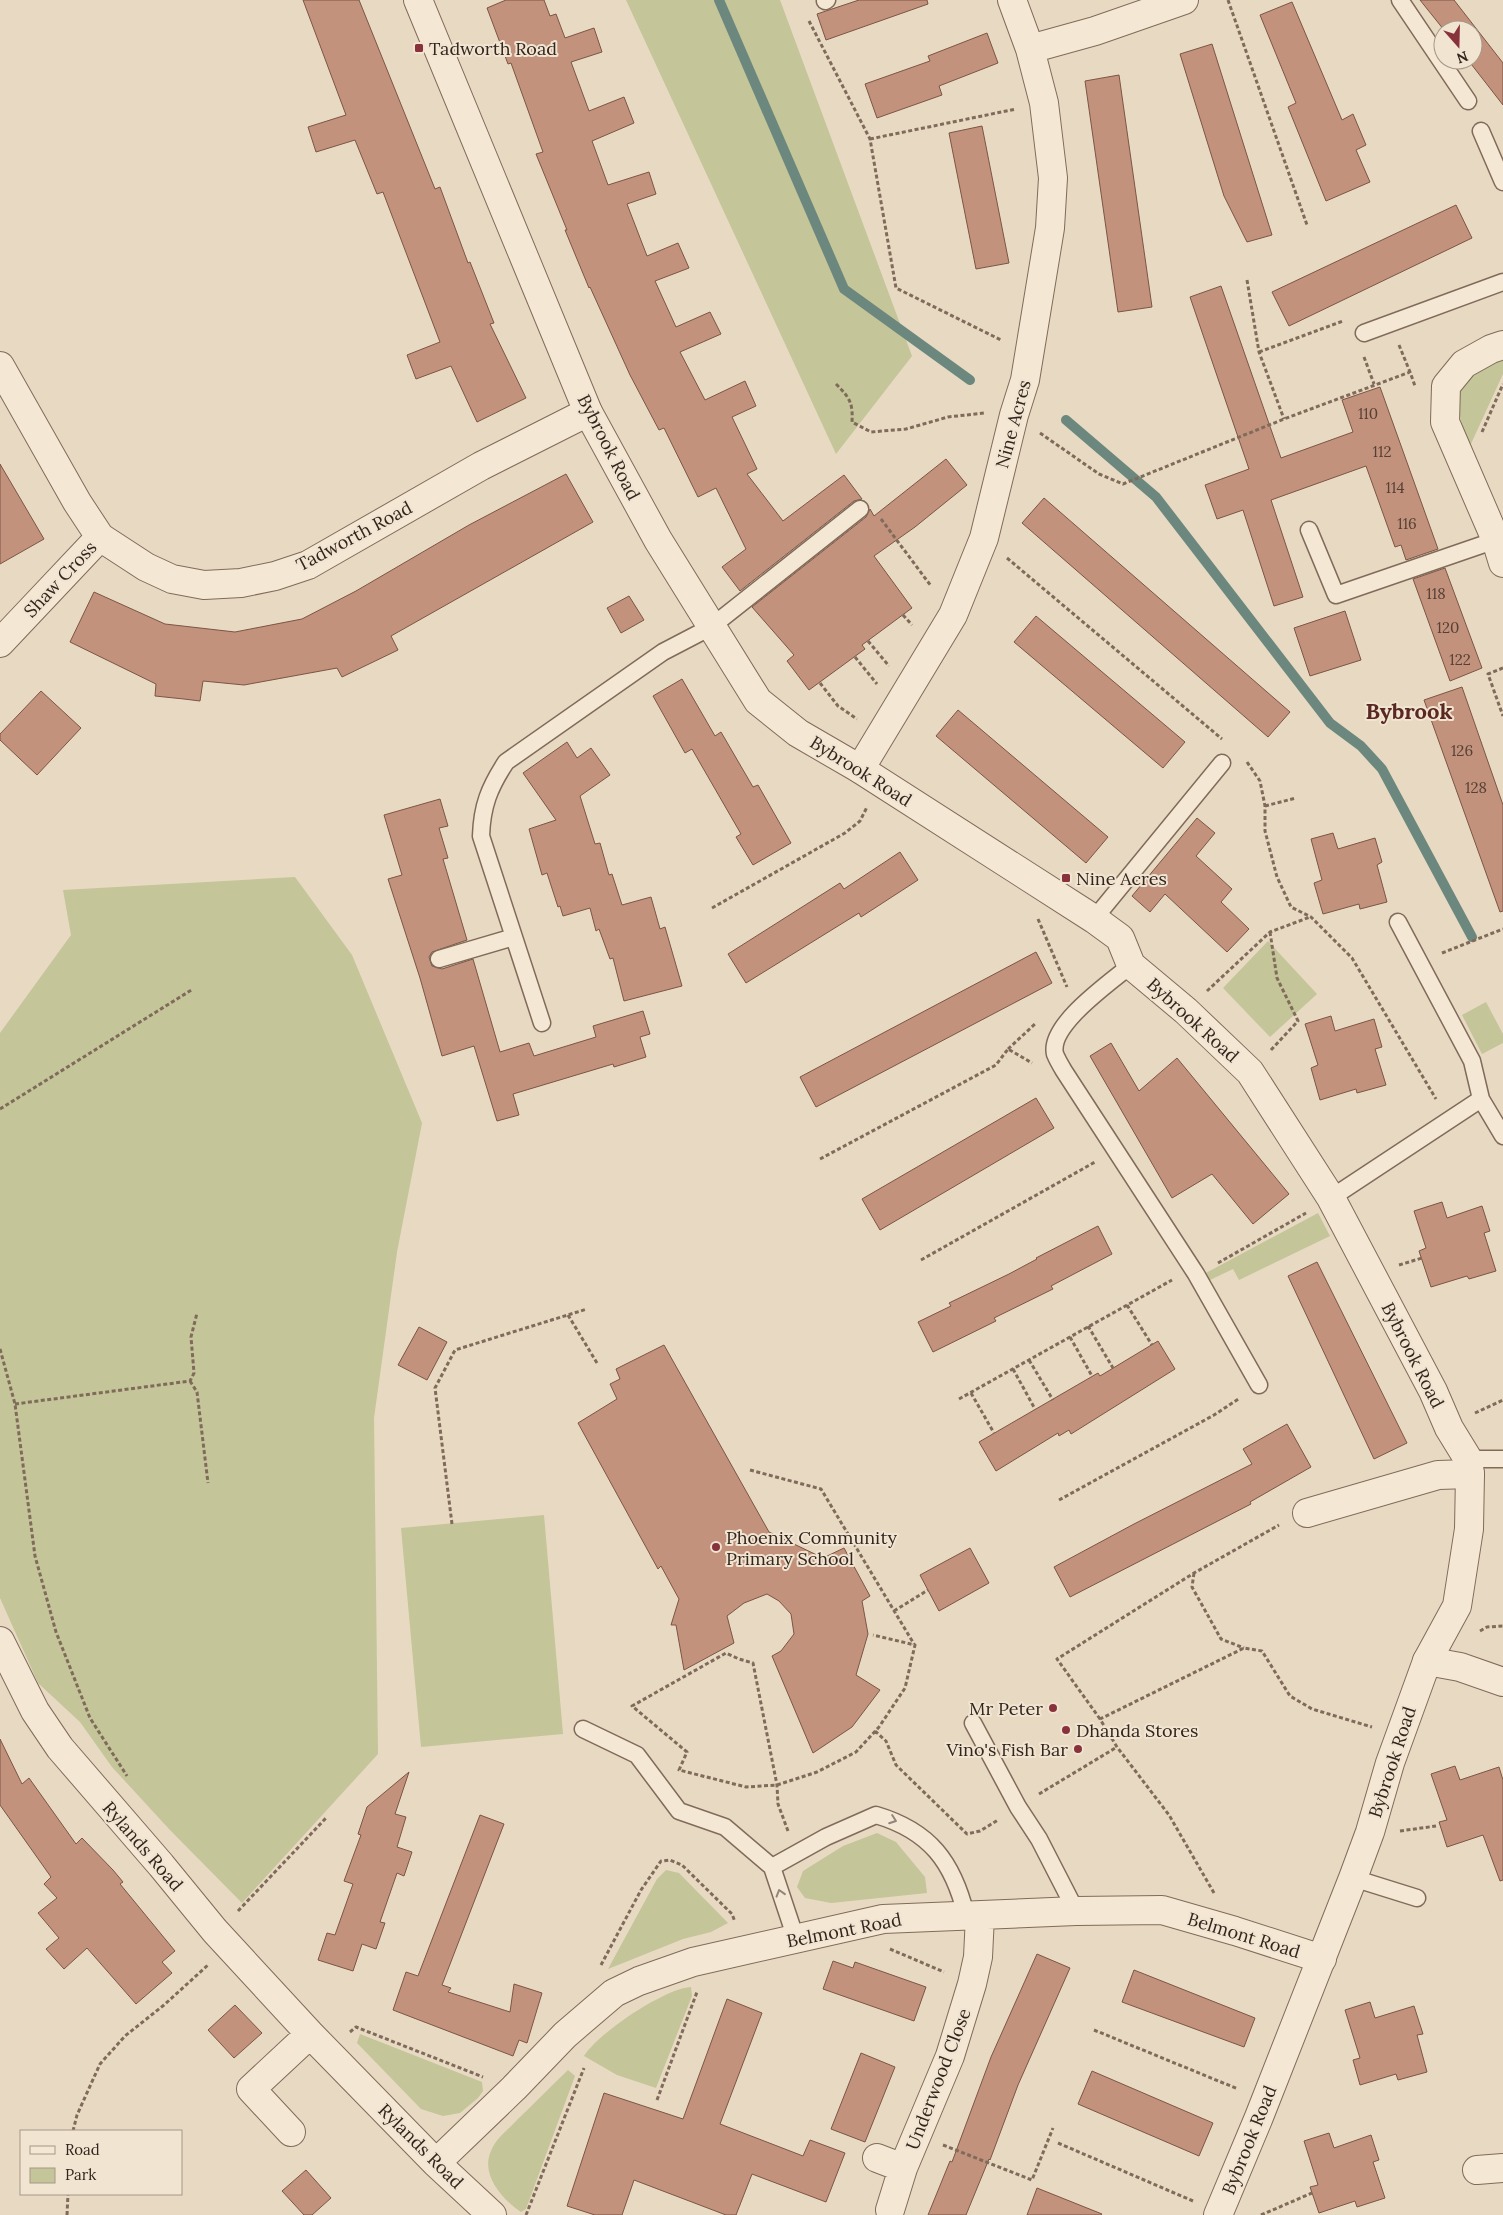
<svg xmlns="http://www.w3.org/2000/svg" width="1503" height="2215" viewBox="0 0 1503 2215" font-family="Lora,serif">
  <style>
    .green { fill: #c4c598 }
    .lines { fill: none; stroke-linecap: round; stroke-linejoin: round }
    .stream { stroke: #6c887e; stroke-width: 10 }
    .building { fill: #c2927c; stroke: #7c5544 }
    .service-casing { stroke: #806b5b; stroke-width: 19 }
    .minor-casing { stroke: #806b5b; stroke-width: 30 }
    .tertiary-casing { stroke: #806b5b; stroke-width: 30 }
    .path { stroke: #806b5b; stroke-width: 3; stroke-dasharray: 4 2.5; stroke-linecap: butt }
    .service { stroke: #f4e7d4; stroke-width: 16 }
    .minor { stroke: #f4e7d4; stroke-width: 28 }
    .tertiary { stroke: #f4e7d4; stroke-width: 28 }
    .oneway { stroke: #938679 }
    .poi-dot { fill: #88323c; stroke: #f1e4d1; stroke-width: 2 }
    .labels { text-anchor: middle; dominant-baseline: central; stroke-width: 4; stroke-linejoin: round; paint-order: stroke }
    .number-label { font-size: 15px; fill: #564036 }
    .poi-label { font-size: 18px; fill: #32251e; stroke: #f1e4d1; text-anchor: start }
    .street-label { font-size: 18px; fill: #32251e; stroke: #f1e4d1 }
    .district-label { font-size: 22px; font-weight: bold; fill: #592822; stroke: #f1e4d1 }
  </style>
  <rect width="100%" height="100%" fill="#e8d9c2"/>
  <path class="green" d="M 626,0 L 780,0 L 912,356 L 836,454 Z
    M 1503,360 L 1503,374 L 1470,446 C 1451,401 1452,376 1503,360 Z
    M 295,877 L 352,955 L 422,1123 L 397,1252 L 374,1418 L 378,1754 L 242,1903 L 169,1829 L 112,1767 L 80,1722 L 38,1683 L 0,1598 L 0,1033 L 71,935 L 63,890 Z
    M 1268,941 L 1317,994 L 1270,1037 L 1223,988 Z
    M 1486,1002 L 1503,1034 L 1503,1043 L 1482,1054 L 1462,1015 Z
    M 1318,1213 L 1330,1236 L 1239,1280 L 1233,1269 L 1208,1281 L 1204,1274 Z
    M 544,1515 L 563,1734 L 421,1747 L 401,1528 Z
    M 877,1833 L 896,1842 L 925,1877 L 927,1893 L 831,1903 L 805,1898 L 797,1887 L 803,1871 L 843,1846 Z
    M 666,1870 L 679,1873 L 728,1923 L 711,1932 L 683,1939 L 608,1969 L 657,1879 Z
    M 691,1987 L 692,1996 L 656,2088 L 617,2075 L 584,2056 C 597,2034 665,1988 691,1987 Z
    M 360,2034 L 482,2082 L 483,2091 L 478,2098 L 460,2113 L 443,2116 L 421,2109 L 357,2043 Z
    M 568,2070 L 575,2076 L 526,2209 L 521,2212 C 503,2200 480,2175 491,2151 C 496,2138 509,2129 518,2119 C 535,2103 551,2086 568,2070 Z"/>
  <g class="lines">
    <path class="stream" d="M 719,0 L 844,289 L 970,380
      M 1066,420 L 1156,497 L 1330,723 L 1361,746 L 1382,769 L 1472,937"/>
  </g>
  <path class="building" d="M 303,0 L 359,0 L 435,189 L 440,187 L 468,263 L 470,262 L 494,323 L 490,324 L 526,398 L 477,422 L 451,366 L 416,379 L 407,355 L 440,342 L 383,192 L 377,194 L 355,140 L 316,152 L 308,127 L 346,115 Z
    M 506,0 L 544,0 L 550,16 L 556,14 L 565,38 L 594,28 L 602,52 L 571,62 L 589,111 L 624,97 L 634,123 L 592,141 L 608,185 L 649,172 L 656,194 L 627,204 L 647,256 L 678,243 L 689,268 L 655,281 L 676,327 L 710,312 L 721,334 L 680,352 L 705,400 L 745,381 L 756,406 L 732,417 L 757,469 L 747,474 L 783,521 L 844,475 L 862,499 L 854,501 L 740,591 L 722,567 L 746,549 L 716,488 L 698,497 L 664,428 L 659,430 L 630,375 L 590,287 L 589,288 L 565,230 L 567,230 L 536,154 L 543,152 L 511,63 L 508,64 L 487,8 Z
    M 859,0 L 927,0 L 928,4 L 826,40 L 817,14 Z
    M 1420,0 L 1454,0 L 1503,63 L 1503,105 L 1468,60 L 1473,60 L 1473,30 L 1444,30 Z
    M 1292,2 L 1342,120 L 1353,114 L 1366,145 L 1356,150 L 1370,182 L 1326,201 L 1288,107 L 1296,103 L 1260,15 Z
    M 987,33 L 998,63 L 939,86 L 942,95 L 877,118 L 865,84 L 930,61 L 928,56 Z
    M 1212,44 L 1272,235 L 1247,242 L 1224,196 L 1180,54 Z
    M 1119,75 L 1152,307 L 1118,312 L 1085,81 Z
    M 982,126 L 1009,263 L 976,269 L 949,133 Z
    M 1456,205 L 1472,238 L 1289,326 L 1272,292 Z
    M 1221,286 L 1281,458 L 1353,432 L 1342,400 L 1380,387 L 1438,549 L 1406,560 L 1401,545 L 1395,547 L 1366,466 L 1271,500 L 1303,597 L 1274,606 L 1243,510 L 1217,519 L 1205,485 L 1249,469 L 1190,297 Z
    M 946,459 L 967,485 L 915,527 L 874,556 L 912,608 L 862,645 L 865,649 L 809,690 L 787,661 L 794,655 L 752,607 L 866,517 L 870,509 L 874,516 Z
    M 0,464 L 44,539 L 0,564 Z
    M 566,474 L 593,522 L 391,636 L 398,650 L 342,677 L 337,668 L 244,685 L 203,681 L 200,701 L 184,699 L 155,696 L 156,684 L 70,642 L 94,592 L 165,624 L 235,632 L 302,619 L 356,591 L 469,525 Z
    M 1044,498 L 1290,712 L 1268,737 L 1022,523 Z
    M 1445,568 L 1482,668 L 1450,681 L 1413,579 Z
    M 629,596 L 644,620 L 621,633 L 607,608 Z
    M 1345,611 L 1361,660 L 1310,676 L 1294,628 Z
    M 1036,616 L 1185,742 L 1163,768 L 1014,642 Z
    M 682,679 L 715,736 L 721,732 L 753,787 L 758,785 L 791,843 L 753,865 L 736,837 L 741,834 L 692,749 L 685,753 L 653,696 Z
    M 1462,687 L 1503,805 L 1503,911 L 1500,912 L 1424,700 Z
    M 41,691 L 81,728 L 37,775 L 0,740 L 0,734 Z
    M 958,710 L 1108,837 L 1086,863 L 936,736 Z
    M 567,742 L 577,758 L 591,748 L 610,775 L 580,796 L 595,844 L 600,843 L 609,875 L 612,874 L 622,905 L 651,897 L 660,929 L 665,927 L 682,986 L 624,1001 L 613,958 L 610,959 L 599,929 L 596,931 L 590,908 L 563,916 L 560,906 L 558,907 L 547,873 L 542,875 L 529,829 L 556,820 L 523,773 Z
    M 440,799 L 448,826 L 439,828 L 448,858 L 443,859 L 467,940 L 432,952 L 429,957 L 432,966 L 442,969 L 473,959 L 500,1052 L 529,1043 L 534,1056 L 596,1037 L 593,1026 L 643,1011 L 650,1034 L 640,1037 L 646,1057 L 614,1067 L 613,1064 L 513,1094 L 519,1115 L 497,1121 L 474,1046 L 442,1056 L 420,978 L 388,879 L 402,875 L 384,815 Z
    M 1197,818 L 1215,833 L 1196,856 L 1232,889 L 1221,902 L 1249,929 L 1227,952 L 1165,894 L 1150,912 L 1132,896 Z
    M 1333,833 L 1338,849 L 1375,838 L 1382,862 L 1377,865 L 1387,902 L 1360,909 L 1359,904 L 1323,914 L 1314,883 L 1322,880 L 1311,839 Z
    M 900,852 L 918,880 L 861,917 L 859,913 L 746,983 L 728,954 L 840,883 L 844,889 Z
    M 1036,952 L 1052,983 L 816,1107 L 800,1077 Z
    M 1331,1016 L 1335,1031 L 1374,1019 L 1382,1047 L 1375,1049 L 1386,1085 L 1357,1093 L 1356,1089 L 1320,1100 L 1311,1068 L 1318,1065 L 1305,1024 Z
    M 1111,1043 L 1139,1091 L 1177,1058 L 1289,1194 L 1253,1224 L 1212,1174 L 1172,1198 L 1090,1056 Z
    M 1036,1098 L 1054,1128 L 880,1230 L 862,1199 Z
    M 1442,1202 L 1447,1218 L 1482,1206 L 1490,1231 L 1484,1233 L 1496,1271 L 1469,1279 L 1467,1276 L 1431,1287 L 1419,1251 L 1426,1248 L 1414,1211 Z
    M 1098,1226 L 1112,1254 L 1051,1286 L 1053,1289 L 994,1318 L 996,1321 L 933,1352 L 918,1322 L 951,1306 L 949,1303 L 1009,1274 L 1037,1259 L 1036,1258 Z
    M 1317,1262 L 1407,1443 L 1374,1459 L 1288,1276 Z
    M 419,1327 L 447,1342 L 427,1380 L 398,1365 Z
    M 1158,1341 L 1175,1369 L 1071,1434 L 1069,1430 L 1059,1436 L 1058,1433 L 996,1471 L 979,1442 L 1098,1373 L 1100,1376 Z
    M 664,1345 L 769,1532 L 823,1558 L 844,1548 L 870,1596 L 862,1601 L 868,1634 L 856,1675 L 880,1690 L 852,1727 L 813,1753 L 772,1656 L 781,1651 L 794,1634 L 791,1614 L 779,1601 L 767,1594 L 744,1603 L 727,1616 L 734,1643 L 684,1670 L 676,1625 L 671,1625 L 679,1599 L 661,1566 L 658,1569 L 578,1423 L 617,1399 L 610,1384 L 620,1379 L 616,1369 Z
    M 1287,1424 L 1311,1467 L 1250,1502 L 1251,1504 L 1070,1597 L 1054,1567 L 1134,1524 L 1252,1464 L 1243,1449 Z
    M 970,1548 L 989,1583 L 939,1611 L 920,1575 Z
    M 0,1739 L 22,1784 L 29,1778 L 76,1844 L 82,1838 L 113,1870 L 123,1882 L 120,1884 L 175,1951 L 162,1962 L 172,1973 L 136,2004 L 87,1948 L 64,1969 L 46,1949 L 59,1938 L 38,1913 L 57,1898 L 44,1884 L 51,1877 L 0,1805 Z
    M 1455,1766 L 1460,1780 L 1499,1767 L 1503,1780 L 1503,1880 L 1500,1881 L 1483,1835 L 1447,1847 L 1439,1822 L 1447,1820 L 1431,1774 Z
    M 409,1772 L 395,1814 L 406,1817 L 397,1847 L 412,1852 L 404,1876 L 397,1873 L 380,1922 L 385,1923 L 376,1949 L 362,1944 L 353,1971 L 318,1960 L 327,1933 L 335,1935 L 353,1884 L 344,1881 L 361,1835 L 358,1834 L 367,1807 Z
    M 480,1815 L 504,1824 L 442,1985 L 451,1988 L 448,1992 L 510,2012 L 514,1984 L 542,1993 L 527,2043 L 519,2040 L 513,2056 L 393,2010 L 406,1972 L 418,1976 Z
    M 1037,1954 L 1070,1968 L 1018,2085 L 990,2160 L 989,2159 L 966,2215 L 928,2215 L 950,2161 L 952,2162 L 991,2057 Z
    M 833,1961 L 853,1968 L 855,1962 L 926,1987 L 914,2021 L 823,1989 Z
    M 1134,1970 L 1255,2018 L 1244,2047 L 1122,2002 Z
    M 727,1999 L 762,2013 L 720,2124 L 803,2156 L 810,2140 L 845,2153 L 826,2202 L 752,2174 L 736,2215 L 726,2215 L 634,2180 L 622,2215 L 595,2215 L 567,2206 L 604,2093 L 683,2119 Z
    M 1370,2002 L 1375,2018 L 1414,2006 L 1423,2034 L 1417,2035 L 1427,2072 L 1398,2080 L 1396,2074 L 1360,2085 L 1353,2060 L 1360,2058 L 1345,2010 Z
    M 235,2005 L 262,2033 L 234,2058 L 208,2030 Z
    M 861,2053 L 895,2067 L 865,2142 L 831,2129 Z
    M 1092,2071 L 1213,2123 L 1199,2156 L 1078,2104 Z
    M 1329,2133 L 1334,2148 L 1371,2135 L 1379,2160 L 1373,2162 L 1385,2198 L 1357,2207 L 1355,2201 L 1319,2213 L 1310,2187 L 1318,2185 L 1304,2141 Z
    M 306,2170 L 331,2198 L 312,2215 L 304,2215 L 282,2191 Z
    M 1037,2188 L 1102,2214 L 1101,2215 L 1027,2215 Z"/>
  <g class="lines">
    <g class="service-casing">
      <path id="service" d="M 1400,0 L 1468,101
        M 825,1 L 827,0
        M 1481,131 L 1503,182
        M 1364,333 L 1503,282
        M 1309,530 L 1336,595 L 1496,540
        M 1094,919 L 1222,763
        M 1398,922 L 1472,1061 L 1481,1099 L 1503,1136
        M 439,959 L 514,937
        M 1131,965 C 1111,982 1048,1025 1055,1054 C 1057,1059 1061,1066 1064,1071 L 1196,1274 L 1259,1385
        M 542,1023 L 481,836 C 482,806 489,788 506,762 L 663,652 L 711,627 L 860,509
        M 1331,1198 L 1481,1099
        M 1468,1459 L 1503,1459
        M 973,1723 L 1018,1807 L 1039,1839 L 1076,1911
        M 583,1729 L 637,1755 L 679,1811 L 725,1827 L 772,1867
        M 1353,1878 L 1417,1898
        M 796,1939 L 772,1867 L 826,1837 L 876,1815 C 930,1831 953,1862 966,1915"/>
    </g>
    <g class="minor-casing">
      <path id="minor" d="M 1030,49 L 1095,31 L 1184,0
        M 1503,345 L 1491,349 L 1464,364 L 1446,386 L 1445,422 L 1496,540 L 1503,563
        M 0,366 L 77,502 L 100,537 L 146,567 L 172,579 L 204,585 L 241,583 L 275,576 L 308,565 L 481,466 L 588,412
        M 0,643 L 100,537
        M 860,769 L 953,615 L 984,538 L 1014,415 L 1025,380 L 1050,228 L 1053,178 L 1044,103 L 1030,49 L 1012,0
        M 1307,1513 L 1438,1475 L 1470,1474
        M 0,1641 L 35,1711 L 60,1748 L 161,1865 L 215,1931 L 310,2034 L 436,2163 L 492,2215
        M 1427,1661 L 1460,1667 L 1503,1682
        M 291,2132 L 251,2089 L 310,2034
        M 877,2158 L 903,2168
        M 436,2163 L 514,2088 L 565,2035 L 614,1993 L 639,1981 L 693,1962 L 883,1919 L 1076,1911 L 1162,1910 L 1235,1931 L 1322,1959
        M 1477,2170 L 1503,2168
        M 890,2210 L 903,2168 L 950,2056 L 972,1984 L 978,1957 L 980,1916"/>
    </g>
    <g class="tertiary-casing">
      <path id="tertiary" d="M 418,0 L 588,412 L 658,540 L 758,701 L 798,733 L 860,769 L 1094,919 L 1120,938 L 1131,965 L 1186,1011 L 1250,1072 L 1331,1198 L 1433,1391 L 1449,1428 L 1468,1459 L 1470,1474 L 1469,1529 L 1457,1606 L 1427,1661 L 1390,1763 L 1370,1832 L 1353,1878 L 1259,2117 L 1218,2215"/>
    </g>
    <path class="path" d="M 1228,0 L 1307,225
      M 809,21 L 870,139 L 896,288 L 1001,340
      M 870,139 L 1016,109
      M 1247,280 L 1259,352 L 1284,419
      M 1399,345 L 1410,372
      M 1259,352 L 1343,321
      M 1364,357 L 1374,384
      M 836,384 C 850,398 853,403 852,422 L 871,432 L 906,429 L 948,417 L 984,413
      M 1482,432 L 1503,384
      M 1040,433 L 1099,474 L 1123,484 L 1284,419 L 1410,372 L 1415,386
      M 881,519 L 931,586
      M 1007,558 L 1222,739
      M 903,615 L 912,625
      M 868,641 L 889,666
      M 855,657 L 877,684
      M 1503,668 L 1488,674 L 1503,716
      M 820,683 L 838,706 L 857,719
      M 1247,762 L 1260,781 L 1265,806 L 1265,831 L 1277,877 L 1291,907 L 1311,917 L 1352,958 L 1436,1099
      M 1265,806 L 1296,798
      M 712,908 L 845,833 L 860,821 L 867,807
      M 1038,919 L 1067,987
      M 1270,932 L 1277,978 L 1298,1021 L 1271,1050
      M 1442,953 L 1503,929
      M 1207,991 L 1270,932 L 1310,917
      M 1008,1049 L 1035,1024
      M 0,1109 L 193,989
      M 820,1159 L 996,1065 L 1008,1049 L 1032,1063
      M 921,1260 L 1095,1162
      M 1218,1263 L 1306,1213
      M 1399,1265 L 1422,1258
      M 1127,1305 L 1152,1345
      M 568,1315 L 597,1363
      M 1088,1326 L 1113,1368
      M 1070,1337 L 1092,1376
      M 0,1349 L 15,1404 L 35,1556 L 56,1632 L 90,1718 L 127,1776
      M 1029,1360 L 1053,1400
      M 1013,1369 L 1035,1409
      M 190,1381 L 197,1392 L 208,1483
      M 971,1393 L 994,1433
      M 959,1399 L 1172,1280
      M 15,1404 L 190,1381 L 194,1373 L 191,1337 L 197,1313
      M 1475,1413 L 1503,1400
      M 750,1470 L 821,1489 L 914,1644
      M 1059,1500 L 1214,1415 L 1240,1398
      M 452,1524 L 435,1388 L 455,1350 L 587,1309
      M 1194,1573 L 1192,1587 L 1221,1639 L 1244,1648
      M 894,1611 L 928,1590
      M 1480,1631 L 1487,1627 L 1503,1626
      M 1100,1719 L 1057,1659 L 1194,1573 L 1279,1525
      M 875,1731 L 886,1741 L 896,1765 L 967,1834 L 980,1831 L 998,1820
      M 1039,1794 L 1117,1747
      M 788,1831 L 778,1804 L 777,1785 L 753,1663 L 739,1659 L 726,1653 L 632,1706 L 687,1752 L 679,1770 L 746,1787 L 777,1785 L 817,1772 L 856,1752 L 879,1727 L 905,1688 L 915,1645 L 873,1635
      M 1400,1831 L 1436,1826
      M 1214,1893 L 1169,1815 L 1117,1747 L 1100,1719 L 1244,1648 L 1262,1651 L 1290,1696 L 1312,1709 L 1372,1727
      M 238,1911 L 326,1818
      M 890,1949 L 944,1972
      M 601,1965 L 641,1890 L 661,1861 L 670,1860 L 682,1865 L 732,1914 L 735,1922
      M 1094,2030 L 1238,2089
      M 350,2032 L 356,2027 L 483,2077
      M 657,2100 L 697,1992
      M 73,2131 L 77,2115 L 100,2064 L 125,2036 L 164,2005 L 208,1965
      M 1058,2143 L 1193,2201
      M 943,2145 L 1032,2180 L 1053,2128
      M 67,2215 L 68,2194
      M 526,2215 L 584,2068
      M 1261,2215 L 1312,2193"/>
    <use href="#service" class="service"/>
    <use href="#minor" class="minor"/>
    <use href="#tertiary" class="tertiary"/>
  </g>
  <defs><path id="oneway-chevron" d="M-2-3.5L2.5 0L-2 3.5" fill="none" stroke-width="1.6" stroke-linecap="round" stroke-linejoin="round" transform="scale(1.25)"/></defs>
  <g class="oneway">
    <use href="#oneway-chevron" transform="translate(893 1820) rotate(20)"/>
    <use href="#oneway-chevron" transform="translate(780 1893) rotate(-107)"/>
  </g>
  <g class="poi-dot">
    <rect x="414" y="43" width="10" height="10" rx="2.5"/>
    <rect x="1061" y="873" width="10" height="10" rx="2.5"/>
    <circle cx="716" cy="1547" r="5"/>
    <circle cx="1053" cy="1708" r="5"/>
    <circle cx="1066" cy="1730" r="5"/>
    <circle cx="1078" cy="1749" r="5"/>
  </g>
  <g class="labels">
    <g class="number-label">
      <text x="1368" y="413">110</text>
      <text x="1382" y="451">112</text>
      <text x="1395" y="487">114</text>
      <text x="1407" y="523">116</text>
      <text x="1436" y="593">118</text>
      <text x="1448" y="627">120</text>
      <text x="1460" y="659">122</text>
      <text x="1462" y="750">126</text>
      <text x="1476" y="787">128</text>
    </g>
    <g class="poi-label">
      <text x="429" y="48">Tadworth Road</text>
      <text x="1076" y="878">Nine Acres</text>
      <text x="726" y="1537">Phoenix Community<tspan x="726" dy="21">Primary School</tspan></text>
      <text x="1043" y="1708" text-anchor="end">Mr Peter</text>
      <text x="1076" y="1730">Dhanda Stores</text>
      <text x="1068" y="1749" text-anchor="end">Vino's Fish Bar</text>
    </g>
    <g class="street-label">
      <text transform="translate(1013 424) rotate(-75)">Nine Acres</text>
      <text transform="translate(609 447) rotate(63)">Bybrook Road</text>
      <text transform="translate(354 536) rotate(-28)">Tadworth Road</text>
      <text transform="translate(60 579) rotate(-47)">Shaw Cross</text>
      <text transform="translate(861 771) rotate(32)">Bybrook Road</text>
      <text transform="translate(1193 1020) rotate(42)">Bybrook Road</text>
      <text transform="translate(1413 1355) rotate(63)">Bybrook Road</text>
      <text transform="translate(1392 1762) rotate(-72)">Bybrook Road</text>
      <text transform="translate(143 1846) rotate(49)">Rylands Road</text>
      <text transform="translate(844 1930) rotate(-11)">Belmont Road</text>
      <text transform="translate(1244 1935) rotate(17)">Belmont Road</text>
      <text transform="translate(938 2079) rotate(-69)">Underwood Close</text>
      <text transform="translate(1249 2140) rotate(-68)">Bybrook Road</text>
      <text transform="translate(421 2146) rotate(45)">Rylands Road</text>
    </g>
    <g class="district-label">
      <text x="1409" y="711">Bybrook</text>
    </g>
  </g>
  <rect x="20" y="2130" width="162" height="65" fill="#f1e4d1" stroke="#a59889"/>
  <rect x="30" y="2146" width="25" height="8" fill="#f4e7d4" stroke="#a59889"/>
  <text x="65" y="2155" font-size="15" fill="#32251e">Road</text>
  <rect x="30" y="2168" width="25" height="15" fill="#c4c598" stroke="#a59889"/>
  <text x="65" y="2180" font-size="15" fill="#32251e">Park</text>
  <g transform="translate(1458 45) rotate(160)"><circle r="24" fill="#f1e4d1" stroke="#a59889"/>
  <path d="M0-4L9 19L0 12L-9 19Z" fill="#88323c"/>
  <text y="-8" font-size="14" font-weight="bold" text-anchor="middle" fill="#32251e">N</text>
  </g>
</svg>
